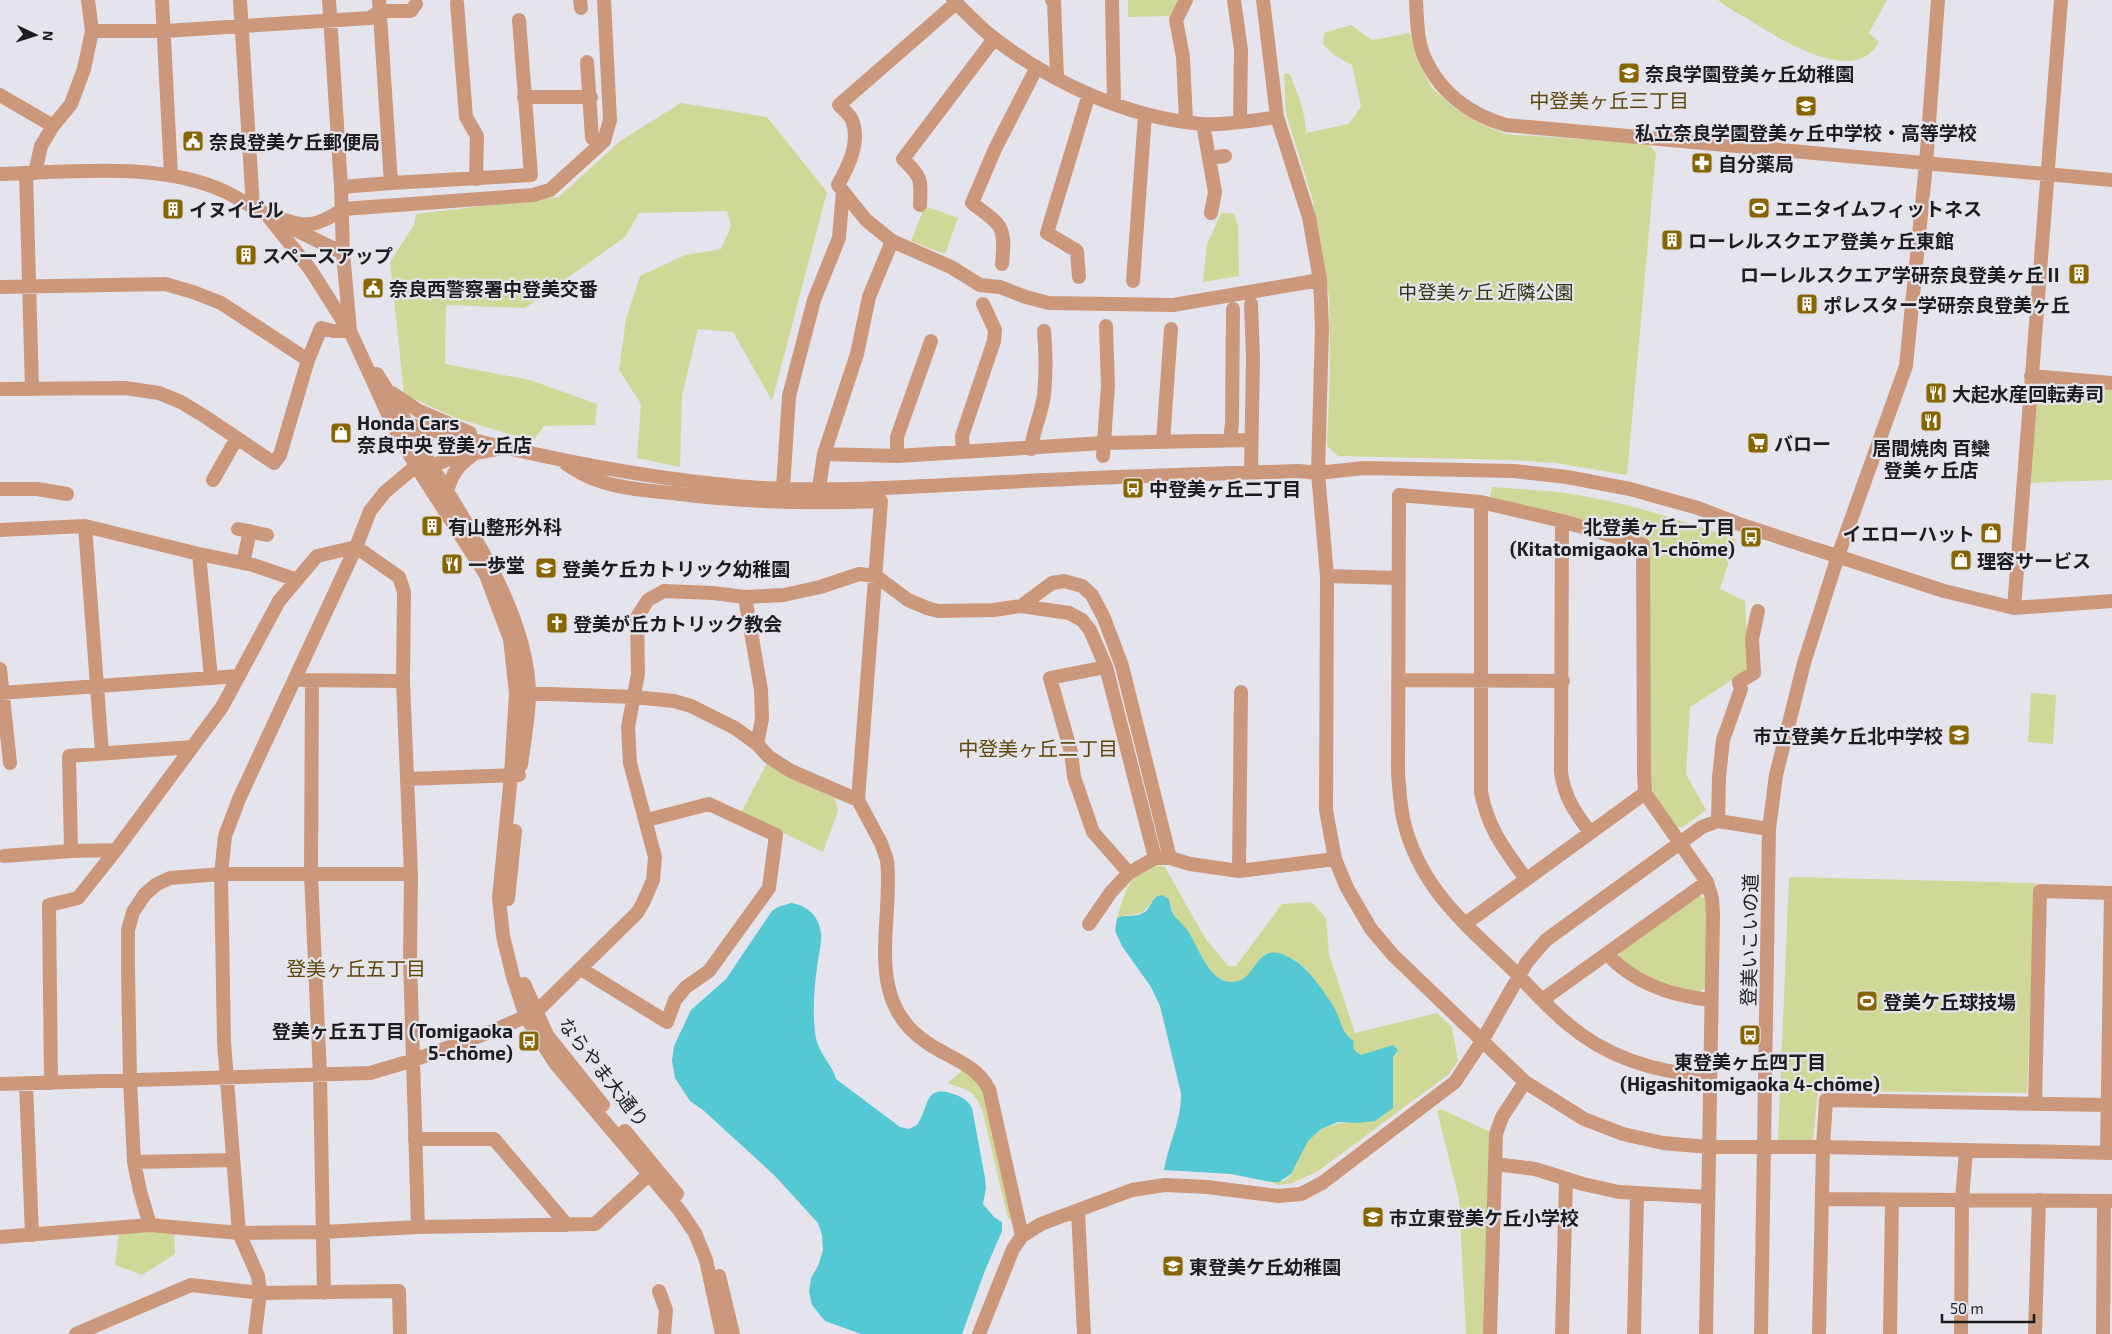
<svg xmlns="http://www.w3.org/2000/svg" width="2112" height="1334" viewBox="0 0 2112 1334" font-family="'Exo 2','Noto Sans JP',sans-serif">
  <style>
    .green { fill: #d0d897 }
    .water { fill: #54c8d3 }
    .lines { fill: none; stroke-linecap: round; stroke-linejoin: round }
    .minor { stroke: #cc987c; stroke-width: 14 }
    .labels { text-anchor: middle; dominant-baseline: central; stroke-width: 4.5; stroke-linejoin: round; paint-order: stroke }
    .poi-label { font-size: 19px; font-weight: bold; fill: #1d1d20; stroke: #e5e4ed; text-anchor: start }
    .park-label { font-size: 19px; fill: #2f3310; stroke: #e5e4ed }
    .street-label { font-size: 19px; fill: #1d1d20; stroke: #e5e4ed }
    .neighbourhood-label { font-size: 20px; fill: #5f4709; stroke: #e5e4ed }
  </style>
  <rect width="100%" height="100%" fill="#e5e4ed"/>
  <path class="green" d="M 1128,0 L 1179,0 L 1179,7 L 1169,16 L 1128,17 Z
    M 1718,0 L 1887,0 L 1869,33 L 1879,42 C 1855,87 1782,40 1754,23 C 1742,15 1728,9 1718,0 Z
    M 1351,25 L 1372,40 L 1410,33 L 1417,60 L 1432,88 L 1454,108 L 1483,125 L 1506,134 L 1648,144 L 1656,153 L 1627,475 L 1556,463 L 1510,460 L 1338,456 L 1327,446 L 1330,371 L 1329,297 L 1313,201 L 1286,114 L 1284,74 L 1289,73 C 1297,91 1306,113 1306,133 L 1349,124 L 1361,106 L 1352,65 L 1334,55 L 1323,44 L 1324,33 Z
    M 681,103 L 767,117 L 827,192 L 772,401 L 733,332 L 698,329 L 682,396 L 680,467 L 637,458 L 641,404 L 619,370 L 626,319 L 640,276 L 685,255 L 721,249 L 731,226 L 727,211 L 639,213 L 625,237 L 525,308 L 446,305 L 445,364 L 530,380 L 597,404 L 595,425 L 544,426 L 533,441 L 456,418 L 404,394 L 390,262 L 414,225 L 416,214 L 559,197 L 620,141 Z
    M 925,206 L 958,218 L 945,254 L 911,241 Z
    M 1221,213 L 1234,214 L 1238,225 L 1239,276 L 1203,282 L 1207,244 Z
    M 2031,376 L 2112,383 L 2112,480 L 2023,483 Z
    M 1492,487 C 1516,489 1541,490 1565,493 C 1623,501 1681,520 1736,539 L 1720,589 L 1745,601 L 1749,669 L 1690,707 L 1686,774 L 1706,810 L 1683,827 L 1674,827 L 1655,797 L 1650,782 L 1649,541 L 1490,497 Z
    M 2031,693 L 2056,695 L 2053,744 L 2028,742 Z
    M 767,763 L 792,778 L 835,798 L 838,811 L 823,852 L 741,813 Z
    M 1154,865 L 1165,867 L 1205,938 L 1228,966 L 1236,966 L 1282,904 L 1311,902 L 1326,918 L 1329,954 L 1355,1033 L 1437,1013 L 1452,1027 L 1458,1061 L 1449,1074 L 1317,1172 L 1292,1183 L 1279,1185 L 1271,1182 L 1283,1181 L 1288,1178 C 1294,1171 1297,1161 1301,1153 C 1313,1128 1330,1122 1357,1123 L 1392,1076 L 1393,1057 L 1398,1050 L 1361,1055 L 1357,1053 L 1320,988 L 1306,969 L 1293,959 L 1264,955 C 1255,962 1251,976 1241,980 C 1215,993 1201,953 1191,937 C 1186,928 1177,921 1173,912 C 1170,906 1170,900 1164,896 L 1154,898 C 1139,922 1137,910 1117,918 C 1126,891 1126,879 1154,865 Z
    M 1789,877 L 2035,883 L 2027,1093 L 1818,1091 L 1813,1140 L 1778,1140 Z
    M 1697,895 L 1705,898 L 1707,910 L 1705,987 L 1698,993 C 1667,986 1647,978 1620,959 L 1620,950 Z
    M 963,1070 L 976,1080 L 984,1094 L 1011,1218 L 1008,1219 L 983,1113 C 974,1089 970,1091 947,1083 Z
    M 1441,1109 L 1490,1132 L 1486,1334 L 1466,1334 L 1459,1199 L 1437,1111 Z
    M 174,1229 L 175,1254 L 142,1275 L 115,1265 L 119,1232 Z"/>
  <path class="water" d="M 1162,895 L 1169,899 C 1170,904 1171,910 1173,914 C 1177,920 1184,925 1188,931 C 1199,948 1211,989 1238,981 C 1259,976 1256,934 1297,962 C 1312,973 1325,993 1335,1009 C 1341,1021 1342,1034 1354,1041 C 1352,1048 1355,1052 1361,1055 L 1393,1045 L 1398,1050 L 1393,1057 L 1393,1108 L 1375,1121 L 1357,1123 L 1338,1122 L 1321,1129 L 1308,1141 L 1291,1174 L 1279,1182 L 1271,1182 L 1231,1174 L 1164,1170 C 1168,1144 1182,1120 1181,1093 L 1160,1006 L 1151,987 L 1122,946 L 1115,931 L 1117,918 C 1126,914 1136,918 1145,912 C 1152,906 1151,897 1162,895 Z
    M 791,903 C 807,905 819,916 821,933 C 822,944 818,957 817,968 C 814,989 812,1016 816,1038 C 819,1054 832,1064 836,1079 L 900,1127 L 909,1129 L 917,1125 C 929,1109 924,1083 953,1094 C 962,1097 967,1099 972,1108 L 985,1178 L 986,1188 L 983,1204 L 994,1217 L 1002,1222 L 1002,1231 L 984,1273 L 962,1334 L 861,1334 L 825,1321 L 812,1305 L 809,1291 L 811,1278 L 818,1266 L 823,1250 L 822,1235 L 818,1223 L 774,1175 L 703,1110 L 690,1101 L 675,1078 L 672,1061 L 674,1046 L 691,1010 L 726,979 L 772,911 L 778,907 Z"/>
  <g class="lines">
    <path class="minor" d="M 162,0 L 171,175
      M 240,0 L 253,207
      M 329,0 L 341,187 L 343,253 L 350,331 L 393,425 L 416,466 L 486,575 L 510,639 L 516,693 L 511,775 L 499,898 L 503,936 L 513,977 L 526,1017 L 555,1063 L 680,1211 L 695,1233 L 706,1260 L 722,1334
      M 580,0 L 581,8
      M 953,0 C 967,13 980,28 995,39 C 1054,84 1127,117 1201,124 C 1221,126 1256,120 1277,117
      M 1052,0 L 1054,2 L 1057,77
      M 1112,0 L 1114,103
      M 1234,0 L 1241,50 L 1240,121
      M 1263,0 L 1277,117 L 1309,217 L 1320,280 L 1322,328 L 1318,473 L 1327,576 L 1326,810 L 1335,859 L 1347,888 L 1371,929 L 1393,955 L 1525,1082 L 1584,1119 L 1623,1134 L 1663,1143 L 1708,1147 L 1823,1147 L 2112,1153
      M 1416,0 C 1417,20 1417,43 1426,61 C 1442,94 1471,115 1506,125 L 2112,180
      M 457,3 L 466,117 L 477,136 L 476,179
      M 956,3 L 839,105 C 844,110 850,115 852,120 C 861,142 848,167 838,185 L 866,220 L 892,241 L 951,267 L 980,285 L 1000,287 L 1026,297 L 1049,303 L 1173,305 L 1320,280
      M 92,31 L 164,31 L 370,18 L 380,11 L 411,11 L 416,4
      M 587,62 L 592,138
      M 0,95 L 53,126
      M 524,97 L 591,97
      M 1186,121 L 1183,57 L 1176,20 L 1186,0
      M 1203,124 L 1215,192 L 1211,213
      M 1209,158 L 1225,156
      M 26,173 L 32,389
      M 35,173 L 41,146 L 53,126 L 71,104 L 84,69 L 92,31 L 88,0
      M 0,174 C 70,172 161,161 226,192 C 240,199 254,208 269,216 C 293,229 318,241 343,253
      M 391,183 L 531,175 L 519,20
      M 341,187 L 391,183 L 379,0
      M 920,205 C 921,178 922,178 903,159 L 994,39
      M 267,215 L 310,269 L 348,329
      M 267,215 C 303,225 309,232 343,209 L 533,195 L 550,190 L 604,141 L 610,120 L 604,0
      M 1002,264 C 1006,225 1002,226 972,203 L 995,149 L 1037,67
      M 1079,277 L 1077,251 L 1047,233 L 1089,94
      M 1133,281 L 1145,115
      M 0,287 L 165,284 L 193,292 L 221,303 L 308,360
      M 377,374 C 396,403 412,433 429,462 C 469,527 528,615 529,693 C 529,717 524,741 521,765
      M 2031,376 L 2112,383
      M 0,389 L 125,388 L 159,393 L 181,402 L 204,416 L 274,463 L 280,455 L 308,360 L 321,328 L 333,331 L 350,331
      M 392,393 L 419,411 L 470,433
      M 393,425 L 407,424 C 523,453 641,480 762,488 C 843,492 925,486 1006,482 C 1103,477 1201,474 1299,471 L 1318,473 L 1364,468 L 1514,471 L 1567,477 L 1630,489 L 1698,508 L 1742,525 L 1944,591 L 2014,608 L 2112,601
      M 1230,440 L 1232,423 L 1233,309
      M 1163,442 L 1171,329
      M 1031,449 C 1033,430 1042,413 1044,395 C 1046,374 1046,352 1044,331
      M 963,452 L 962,436 L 994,341 L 995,330 L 983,304
      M 824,454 L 897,456 L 1103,443 L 1251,440
      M 897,456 L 897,437 L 931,341
      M 1103,456 L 1108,386 L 1106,326
      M 566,464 C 576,470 586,477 597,480 C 617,488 650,491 672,493 C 741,502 811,504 881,501 L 858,800 L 881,843 L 887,860 C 894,922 862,999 926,1042 C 948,1058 975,1063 989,1089 L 1022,1236
      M 1251,472 L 1253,357 L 1251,304
      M 213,480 L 237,438
      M 783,488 L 789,396 L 814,300 L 839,238 L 843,191
      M 819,488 L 824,454 L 857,354 L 869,297 L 892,241
      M 0,489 L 37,489 L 67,494
      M 447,491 C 452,474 458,465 473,455
      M 1481,502 L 1481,792 C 1488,829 1505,850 1526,879
      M 1562,521 L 1561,772 C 1564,796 1575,813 1590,832
      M 85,526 L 102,753
      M 238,529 L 267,535
      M 0,530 L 85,526 L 199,554 L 253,565 L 297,580
      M 199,554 L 211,678
      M 243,563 L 250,531
      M 1327,576 L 1398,578
      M 745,597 L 761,690 L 762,719 L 757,744
      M 1021,606 L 1069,613 L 1082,620 L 1090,630 L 1106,667 L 1155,858
      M 2014,608 L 2061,0
      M 1106,667 L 1050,678 L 1071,752 L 1074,777 L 1093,832 L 1129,873
      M 0,669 L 10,763
      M 302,680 L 403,681
      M 1398,680 L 1563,681
      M 312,681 L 311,875 L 320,1075 L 324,1293
      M 0,693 L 239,676
      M 521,693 L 634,697 L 674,701 L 691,706 L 735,728 L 757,744 L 769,757 L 791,771 L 858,800
      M 407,779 L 519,775
      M 1718,821 L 1719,777 L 1723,740 L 1741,689 L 1739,682 L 1754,673 L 1752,639 L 1758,611
      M 71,851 L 69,756 L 192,747
      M 4,856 L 71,851 L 116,850
      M 1239,871 L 1241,692
      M 508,899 L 515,831
      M 1089,924 L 1111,892 L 1129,873 L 1155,858 L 1170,858 L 1190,864 L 1239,871 L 1335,859
      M 1465,924 L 1645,793
      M 1607,954 C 1635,984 1671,996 1711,1000
      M 581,969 L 667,1022 L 675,1000 L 686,987 L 709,971 L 769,888 L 776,835 L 709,804 L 647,820
      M 524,984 L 547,1035 L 603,1105
      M 1542,1000 L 1707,882
      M 26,1083 L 32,1235
      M 51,1083 L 49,905 L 78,898 L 116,850 L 222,707 L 279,601 L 317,556 L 356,547 L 399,577 L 404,592 L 403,681 L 411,874 L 410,959 L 418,1227
      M 0,1084 L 370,1073 L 414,1060 L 493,1031 L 536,1012 L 637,913 L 643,903 L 653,880 L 655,857 L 630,763 L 628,727 L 638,674 L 637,617 L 648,600 L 664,591 L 713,593 L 745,597 L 784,595 L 820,587 L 859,574 L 876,576 L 908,600 L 927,608 L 938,611 L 994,610 L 1021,606 L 1052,583 L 1064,581 L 1082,586 L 1092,595 L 1104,618 L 1122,666 L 1170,858
      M 2035,1103 L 2040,891 L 2112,893
      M 625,1131 L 677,1194
      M 415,1139 L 494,1139 L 567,1225
      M 2107,1153 L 2111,893
      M 134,1162 L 233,1160
      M 1495,1164 L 1535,1169 L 1583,1184 L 1619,1192 L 1708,1197
      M 1822,1199 L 2112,1201
      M 1078,1211 L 1084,1334
      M 150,1225 L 140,1191 L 134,1162 L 130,1080 L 128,969 L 128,930 L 133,912 L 145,894 L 157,884 L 170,878 L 221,874 L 411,874
      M 0,1237 L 150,1225 L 239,1233 L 323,1232 L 418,1227 L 595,1224 L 656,1168
      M 719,1276 L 733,1334
      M 659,1291 L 666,1310 L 664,1334
      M 76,1334 L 191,1285 L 260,1293 L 399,1291 L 400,1334
      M 255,1334 L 260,1293 L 258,1276 L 239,1233 L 224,1042 L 221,874 L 225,836 L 239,799 L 356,547 L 370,511 L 385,492 L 416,466 L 432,466 L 454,457 L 497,449
      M 979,1334 L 1013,1249 L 1022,1236 L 1041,1224 L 1132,1190 L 1165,1185 L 1207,1187 L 1278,1196 L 1301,1194 L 1322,1183 L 1455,1082 L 1482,1041 L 1527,962 L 1546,940 L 1702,827 L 1718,821 L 1769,829
      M 1490,1334 L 1496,1134 L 1502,1117 L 1525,1082
      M 1562,1334 L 1566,1179
      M 1634,1334 L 1637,1195
      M 1706,1334 L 1713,915 L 1712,898 L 1707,882 L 1645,793 L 1644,773 L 1643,545 L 1562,521 L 1481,502 L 1399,495 L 1398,772 C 1399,787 1400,803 1403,818 C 1418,886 1464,923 1512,969 C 1531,988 1548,1008 1569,1025 C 1609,1059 1659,1073 1710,1076
      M 1761,1334 L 1769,829 L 1776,775 L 1804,663 L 1838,556 L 1906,366 L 1926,164 L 1938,0
      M 1819,1334 L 1823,1147 L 1826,1100 L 2108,1105
      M 1890,1334 L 1892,1200
      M 1961,1334 L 1962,1199 L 1966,1151
      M 2035,1334 L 2039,1200
      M 2103,1334 L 2104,1201"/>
  </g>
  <defs>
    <g id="school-square" transform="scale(1.125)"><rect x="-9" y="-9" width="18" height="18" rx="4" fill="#876500" stroke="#e5e4ed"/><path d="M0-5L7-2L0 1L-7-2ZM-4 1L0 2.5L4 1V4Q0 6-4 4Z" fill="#fff"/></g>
    <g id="civic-square" transform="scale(1.125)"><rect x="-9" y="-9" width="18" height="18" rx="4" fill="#876500" stroke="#e5e4ed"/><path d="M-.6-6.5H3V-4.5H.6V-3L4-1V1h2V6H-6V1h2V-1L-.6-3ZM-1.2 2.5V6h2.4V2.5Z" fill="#fff"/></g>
    <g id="pharmacy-square" transform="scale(1.125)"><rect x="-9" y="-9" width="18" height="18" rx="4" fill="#876500" stroke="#e5e4ed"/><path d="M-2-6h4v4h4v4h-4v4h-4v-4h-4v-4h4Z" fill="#fff"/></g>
    <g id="stadium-square" transform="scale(1.125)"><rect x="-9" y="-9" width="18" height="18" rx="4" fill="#876500" stroke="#e5e4ed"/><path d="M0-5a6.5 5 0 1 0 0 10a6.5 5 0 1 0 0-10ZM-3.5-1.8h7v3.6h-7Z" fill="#fff"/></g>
    <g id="building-square" transform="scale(1.125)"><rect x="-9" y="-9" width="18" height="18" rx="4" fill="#876500" stroke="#e5e4ed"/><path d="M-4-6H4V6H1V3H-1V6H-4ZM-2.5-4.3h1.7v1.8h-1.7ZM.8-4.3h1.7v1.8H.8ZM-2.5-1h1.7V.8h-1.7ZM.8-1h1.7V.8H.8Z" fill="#fff"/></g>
    <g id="restaurant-square" transform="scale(1.125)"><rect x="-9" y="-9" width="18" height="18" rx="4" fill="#876500" stroke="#e5e4ed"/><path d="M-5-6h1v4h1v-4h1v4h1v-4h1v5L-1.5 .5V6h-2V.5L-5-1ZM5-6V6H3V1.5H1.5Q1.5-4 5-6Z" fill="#fff"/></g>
    <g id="shop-square" transform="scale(1.125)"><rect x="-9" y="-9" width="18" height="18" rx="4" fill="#876500" stroke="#e5e4ed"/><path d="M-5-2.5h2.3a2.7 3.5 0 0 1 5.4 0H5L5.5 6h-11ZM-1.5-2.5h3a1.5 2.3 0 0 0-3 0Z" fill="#fff"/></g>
    <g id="supermarket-square" transform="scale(1.125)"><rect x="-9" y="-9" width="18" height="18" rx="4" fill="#876500" stroke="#e5e4ed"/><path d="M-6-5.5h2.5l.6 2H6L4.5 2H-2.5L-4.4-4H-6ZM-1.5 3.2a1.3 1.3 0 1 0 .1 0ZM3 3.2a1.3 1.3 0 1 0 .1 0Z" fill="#fff"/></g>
    <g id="bus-square" transform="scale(1.125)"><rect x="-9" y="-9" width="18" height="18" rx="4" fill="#876500" stroke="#e5e4ed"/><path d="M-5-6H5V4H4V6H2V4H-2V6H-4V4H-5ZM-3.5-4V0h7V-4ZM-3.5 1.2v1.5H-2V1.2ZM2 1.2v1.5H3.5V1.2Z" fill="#fff"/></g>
    <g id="church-square" transform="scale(1.125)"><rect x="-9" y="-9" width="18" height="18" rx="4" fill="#876500" stroke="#e5e4ed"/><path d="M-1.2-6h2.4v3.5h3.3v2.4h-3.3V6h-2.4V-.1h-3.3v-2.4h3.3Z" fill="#fff"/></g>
  </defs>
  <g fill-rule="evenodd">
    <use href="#school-square" x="1629" y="73"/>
    <use href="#school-square" x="1806" y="106"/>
    <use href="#civic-square" x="193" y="141"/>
    <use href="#pharmacy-square" x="1702" y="163"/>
    <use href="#stadium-square" x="1759" y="208"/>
    <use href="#building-square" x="173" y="209"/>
    <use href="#building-square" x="1672" y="240"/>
    <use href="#building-square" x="246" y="255"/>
    <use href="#building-square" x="2079" y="274"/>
    <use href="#civic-square" x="373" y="288"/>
    <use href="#building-square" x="1807" y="304"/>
    <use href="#restaurant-square" x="1936" y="393"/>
    <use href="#restaurant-square" x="1931" y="421"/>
    <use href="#shop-square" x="341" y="433"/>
    <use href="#supermarket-square" x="1758" y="443"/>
    <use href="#bus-square" x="1133" y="488"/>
    <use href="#building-square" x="432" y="526"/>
    <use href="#shop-square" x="1991" y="533"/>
    <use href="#bus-square" x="1751" y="537"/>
    <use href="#shop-square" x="1961" y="560"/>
    <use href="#restaurant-square" x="452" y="564"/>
    <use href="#school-square" x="546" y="568"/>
    <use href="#church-square" x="557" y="623"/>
    <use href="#school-square" x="1959" y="735"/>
    <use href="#stadium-square" x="1867" y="1001"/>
    <use href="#bus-square" x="1750" y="1035"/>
    <use href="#bus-square" x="529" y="1041"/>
    <use href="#school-square" x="1373" y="1217"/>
    <use href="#school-square" x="1173" y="1266"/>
  </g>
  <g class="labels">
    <g class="poi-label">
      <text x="1645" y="73">奈良学園登美ヶ丘幼稚園</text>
      <text x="1806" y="132" text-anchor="middle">私立奈良学園登美ヶ丘中学校・高等学校</text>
      <text x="209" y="141">奈良登美ケ丘郵便局</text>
      <text x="1718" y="163">自分薬局</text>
      <text x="1775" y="208">エニタイムフィットネス</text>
      <text x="189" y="209">イヌイビル</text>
      <text x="1688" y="240">ローレルスクエア登美ヶ丘東館</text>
      <text x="262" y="255">スペースアップ</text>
      <text x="2063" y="274" text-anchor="end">ローレルスクエア学研奈良登美ヶ丘Ⅱ</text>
      <text x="389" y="288">奈良西警察署中登美交番</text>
      <text x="1823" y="304">ポレスター学研奈良登美ヶ丘</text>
      <text x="1952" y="393">大起水産回転寿司</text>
      <text x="357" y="422">Honda Cars<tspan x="357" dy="22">奈良中央 登美ヶ丘店</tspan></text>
      <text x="1774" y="443">バロー</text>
      <text x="1931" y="447" text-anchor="middle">居間焼肉 百欒<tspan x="1931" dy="22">登美ヶ丘店</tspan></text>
      <text x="1149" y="488">中登美ヶ丘二丁目</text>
      <text x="448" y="526">有山整形外科</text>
      <text x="1735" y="526" text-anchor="end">北登美ヶ丘一丁目<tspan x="1735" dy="22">(Kitatomigaoka 1-chōme)</tspan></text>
      <text x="1975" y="533" text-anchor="end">イエローハット</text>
      <text x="1977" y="560">理容サービス</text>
      <text x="468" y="564">一歩堂</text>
      <text x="562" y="568">登美ケ丘カトリック幼稚園</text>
      <text x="573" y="623">登美が丘カトリック教会</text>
      <text x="1943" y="735" text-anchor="end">市立登美ケ丘北中学校</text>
      <text x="1883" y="1001">登美ケ丘球技場</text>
      <text x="513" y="1030" text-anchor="end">登美ヶ丘五丁目 (Tomigaoka<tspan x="513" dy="22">5-chōme)</tspan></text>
      <text x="1750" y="1061" text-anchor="middle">東登美ヶ丘四丁目<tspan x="1750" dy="22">(Higashitomigaoka 4-chōme)</tspan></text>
      <text x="1389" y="1217">市立東登美ケ丘小学校</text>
      <text x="1189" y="1266">東登美ケ丘幼稚園</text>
    </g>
    <g class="park-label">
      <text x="1486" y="291">中登美ヶ丘 近隣公園</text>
    </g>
    <g class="street-label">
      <text transform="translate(1749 940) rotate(-89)">登美いこいの道</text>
      <text transform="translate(604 1072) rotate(52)">ならやま大通り</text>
    </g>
    <g class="neighbourhood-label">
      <text x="1609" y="100">中登美ヶ丘三丁目</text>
      <text x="1038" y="748">中登美ヶ丘二丁目</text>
      <text x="356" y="968">登美ヶ丘五丁目</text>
    </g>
  </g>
  <g transform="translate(35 35) rotate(94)" stroke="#e5e4ed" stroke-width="4" paint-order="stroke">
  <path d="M0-4L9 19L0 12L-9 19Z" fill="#1d1d20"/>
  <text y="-8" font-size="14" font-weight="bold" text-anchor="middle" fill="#1d1d20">N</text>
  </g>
  <path d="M1942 1314v8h92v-8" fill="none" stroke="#1d1d20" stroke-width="2.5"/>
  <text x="1950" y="1314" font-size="15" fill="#1d1d20" stroke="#e5e4ed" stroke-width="4" paint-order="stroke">50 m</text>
</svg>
